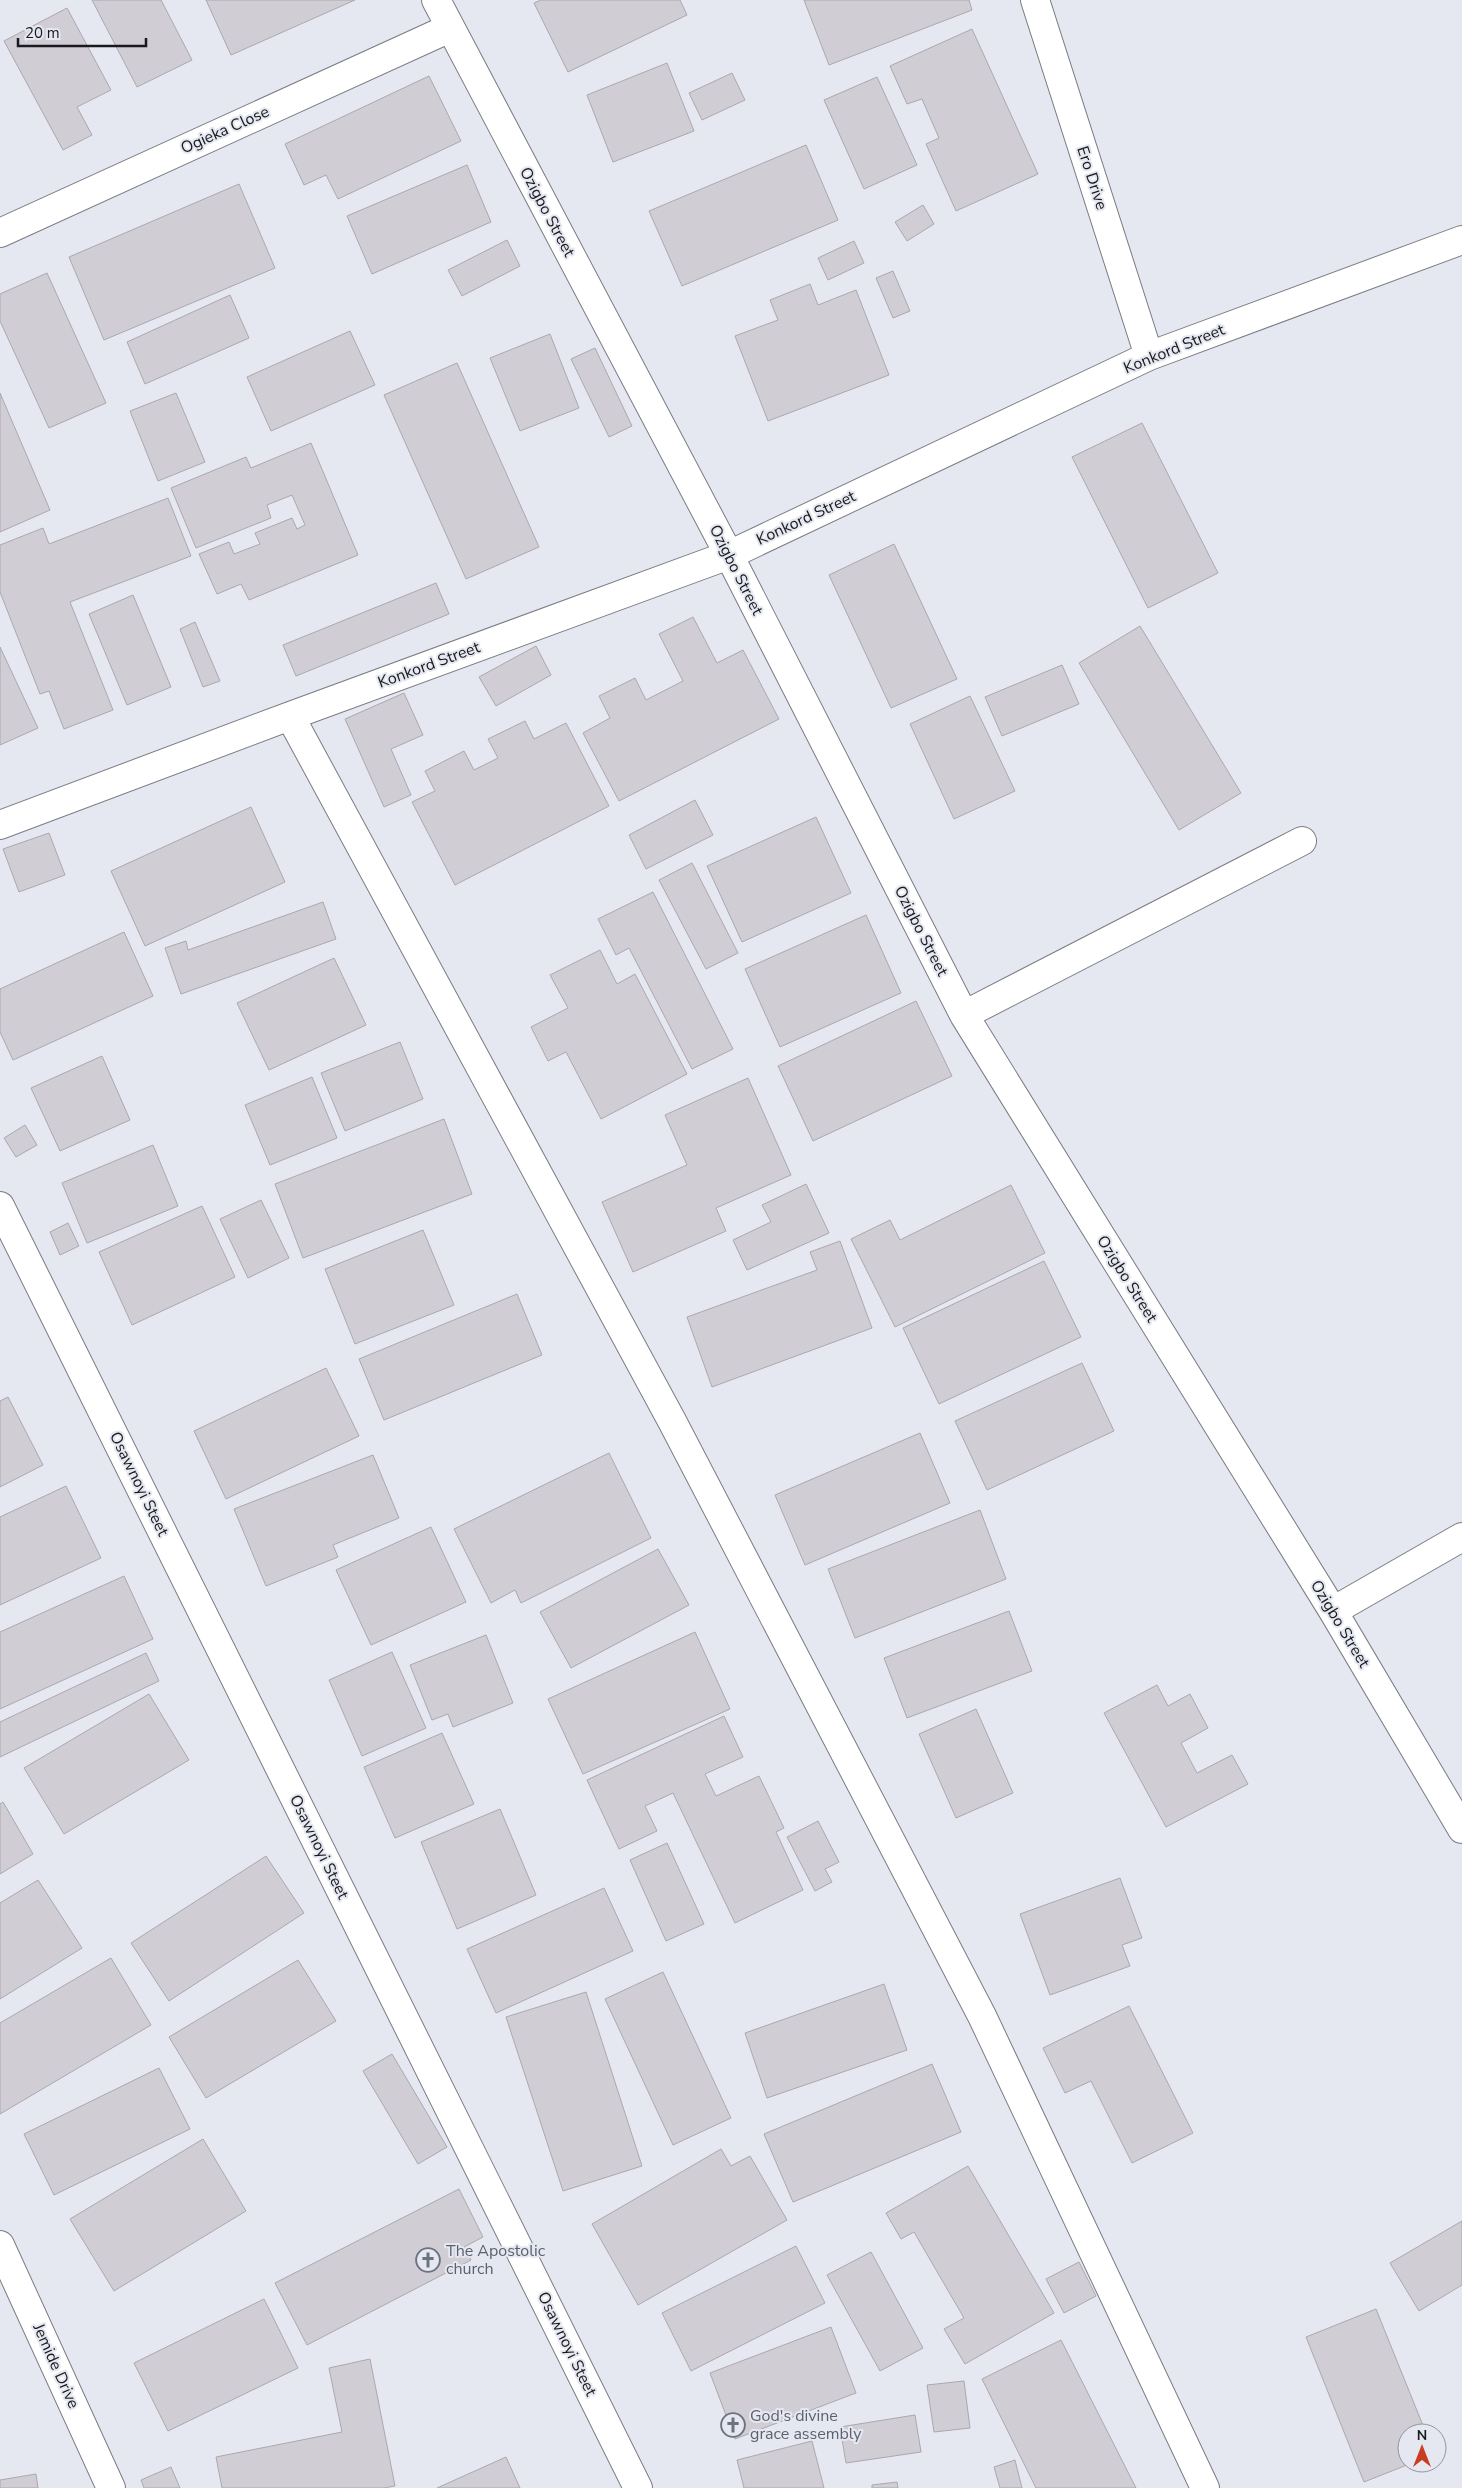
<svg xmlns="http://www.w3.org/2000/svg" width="1462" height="2488" viewBox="0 0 1462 2488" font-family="'Nunito Sans',sans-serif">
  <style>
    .building { fill: #d1cdd5; stroke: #aba7af }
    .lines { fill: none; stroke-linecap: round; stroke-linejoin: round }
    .minor-casing { stroke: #7a7c84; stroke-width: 30 }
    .minor { stroke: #fff; stroke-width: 28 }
    .labels { text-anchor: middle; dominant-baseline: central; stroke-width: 4; stroke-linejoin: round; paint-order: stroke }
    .street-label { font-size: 16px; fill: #191a1d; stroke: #e5e8f0 }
    .worship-label { font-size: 16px; fill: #5b616d; stroke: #e5e8f0; text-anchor: start }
  </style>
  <rect width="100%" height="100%" fill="#e5e8f0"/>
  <path class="building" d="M 92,0 L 161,0 L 192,60 L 137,87 Z
    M 206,0 L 355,0 L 231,55 Z
    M 541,0 L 680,0 L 687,15 L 568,72 L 534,3 Z
    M 804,0 L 969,0 L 972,10 L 829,65 Z
    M 67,8 L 111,90 L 77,107 L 92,135 L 63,150 L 4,41 Z
    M 972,29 L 1038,174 L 956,211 L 926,144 L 939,138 L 922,99 L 907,104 L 890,66 Z
    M 667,63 L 694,131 L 613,162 L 587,95 Z
    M 732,73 L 745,100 L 702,120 L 689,93 Z
    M 429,76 L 461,141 L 338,199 L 326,175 L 304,185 L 285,144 Z
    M 877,77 L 917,165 L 864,189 L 824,100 Z
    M 806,145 L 838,220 L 682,286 L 649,211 Z
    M 467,165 L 491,222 L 372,274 L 347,216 Z
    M 239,184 L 275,268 L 104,340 L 69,257 Z
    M 923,205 L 934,224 L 907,241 L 895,222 Z
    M 507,240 L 520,266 L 462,296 L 448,270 Z
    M 854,241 L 864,263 L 828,280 L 818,258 Z
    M 893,271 L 910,311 L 893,318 L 876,278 Z
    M 47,273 L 106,403 L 49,428 L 0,321 L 0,294 Z
    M 810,284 L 818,305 L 856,290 L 889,375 L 768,421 L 735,336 L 778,320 L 770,300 Z
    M 230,295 L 249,338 L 145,384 L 127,342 Z
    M 350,331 L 375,385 L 271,431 L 247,377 Z
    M 550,334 L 579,408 L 520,431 L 490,358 Z
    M 595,348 L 632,426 L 609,437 L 571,359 Z
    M 457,363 L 539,547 L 466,579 L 384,395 Z
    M 0,393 L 50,510 L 0,532 Z
    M 176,393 L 205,462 L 158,481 L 130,411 Z
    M 1142,423 L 1218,573 L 1148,608 L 1072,457 Z
    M 311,443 L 358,555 L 249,600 L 241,584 L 217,594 L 199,554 L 229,542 L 234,554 L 260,544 L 255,533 L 292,518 L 297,529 L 305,525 L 292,495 L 267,505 L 271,518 L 196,548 L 171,488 L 246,457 L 251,468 Z
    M 168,498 L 191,556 L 70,602 L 113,710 L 64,729 L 49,691 L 40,694 L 0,592 L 0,545 L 43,528 L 49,544 Z
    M 894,544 L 957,679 L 891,708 L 829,575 Z
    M 436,583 L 449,614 L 296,676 L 283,645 Z
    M 133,595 L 171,687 L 127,705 L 89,614 Z
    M 693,617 L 717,663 L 743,650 L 779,719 L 619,801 L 583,733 L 610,718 L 599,696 L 635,678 L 646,700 L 683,681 L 659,634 Z
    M 195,622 L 220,681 L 203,687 L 180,629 Z
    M 1140,626 L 1241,793 L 1179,830 L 1079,663 Z
    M 536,646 L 551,675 L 496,706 L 479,677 Z
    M 0,647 L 38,728 L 0,745 Z
    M 1062,665 L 1079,704 L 1002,736 L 985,697 Z
    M 404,693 L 423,735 L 391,749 L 411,795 L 384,807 L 345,719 Z
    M 970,696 L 1015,791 L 954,819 L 910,724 Z
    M 525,721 L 534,739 L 566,723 L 609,806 L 455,885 L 412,802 L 435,791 L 425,771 L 464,751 L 474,770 L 498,758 L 488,739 Z
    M 695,800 L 713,835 L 646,869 L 629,835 Z
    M 251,807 L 285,882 L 145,946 L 111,871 Z
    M 816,817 L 851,893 L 742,942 L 707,866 Z
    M 49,833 L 65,875 L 19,892 L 3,849 Z
    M 692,863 L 738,953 L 706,969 L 659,880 Z
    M 653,892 L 733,1049 L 692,1069 L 629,948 L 616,955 L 598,919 Z
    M 323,902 L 336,939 L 181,994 L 165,948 L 186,941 L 188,950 Z
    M 866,915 L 901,993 L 780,1047 L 745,969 Z
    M 124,932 L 153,996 L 13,1060 L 0,1032 L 0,989 Z
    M 600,950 L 617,984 L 635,974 L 687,1074 L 601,1119 L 566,1052 L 548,1061 L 531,1027 L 568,1008 L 550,975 Z
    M 334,958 L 366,1025 L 269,1070 L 237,1003 Z
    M 916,1001 L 952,1076 L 813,1141 L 778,1066 Z
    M 400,1042 L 423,1099 L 345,1131 L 321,1073 Z
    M 102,1056 L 130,1120 L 60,1151 L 31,1088 Z
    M 312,1077 L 337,1138 L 270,1165 L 245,1105 Z
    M 748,1078 L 791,1175 L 716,1208 L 726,1231 L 633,1272 L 602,1202 L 687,1165 L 665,1115 Z
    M 444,1119 L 472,1194 L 303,1258 L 275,1184 Z
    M 25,1125 L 37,1145 L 16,1157 L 4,1138 Z
    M 153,1145 L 178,1206 L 87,1243 L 62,1183 Z
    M 806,1184 L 829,1233 L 747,1270 L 733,1240 L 771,1222 L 762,1205 Z
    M 1011,1185 L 1045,1253 L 895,1327 L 851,1239 L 890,1220 L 900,1240 Z
    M 261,1200 L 289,1258 L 248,1278 L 220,1219 Z
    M 202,1206 L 235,1277 L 132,1325 L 99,1252 Z
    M 68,1223 L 79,1246 L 60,1255 L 50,1232 Z
    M 423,1230 L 454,1305 L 355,1344 L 325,1269 Z
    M 840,1241 L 872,1328 L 712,1387 L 687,1317 L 817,1270 L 810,1252 Z
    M 1044,1261 L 1081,1337 L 939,1404 L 903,1328 Z
    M 517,1294 L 542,1355 L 384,1420 L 359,1359 Z
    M 1082,1363 L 1114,1431 L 987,1490 L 955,1421 Z
    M 326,1368 L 359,1436 L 226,1499 L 194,1431 Z
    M 8,1397 L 43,1465 L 0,1487 L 0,1401 Z
    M 920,1433 L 950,1503 L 805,1565 L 775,1495 Z
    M 609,1453 L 651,1538 L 521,1603 L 515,1590 L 491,1603 L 454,1529 Z
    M 373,1455 L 399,1518 L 333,1545 L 338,1557 L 266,1586 L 234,1509 Z
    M 66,1486 L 101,1558 L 0,1605 L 0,1517 Z
    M 980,1510 L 1006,1579 L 855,1638 L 828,1569 Z
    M 431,1527 L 466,1602 L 371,1645 L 336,1570 Z
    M 658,1549 L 689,1605 L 571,1668 L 540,1612 Z
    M 124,1576 L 153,1639 L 0,1709 L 0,1632 Z
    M 1009,1611 L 1032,1671 L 907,1718 L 884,1658 Z
    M 695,1632 L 730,1709 L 583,1774 L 548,1699 Z
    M 486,1635 L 513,1703 L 453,1727 L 448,1714 L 432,1720 L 410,1665 Z
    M 392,1652 L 426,1728 L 362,1756 L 329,1680 Z
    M 146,1653 L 159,1681 L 0,1757 L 0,1722 Z
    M 1157,1685 L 1168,1706 L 1190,1694 L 1208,1728 L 1181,1743 L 1197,1773 L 1232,1755 L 1248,1784 L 1166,1827 L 1104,1713 Z
    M 149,1694 L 189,1760 L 64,1834 L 24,1768 Z
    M 976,1709 L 1013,1793 L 956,1818 L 919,1734 Z
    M 724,1716 L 743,1757 L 705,1774 L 716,1796 L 759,1776 L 784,1828 L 776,1832 L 803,1890 L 735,1923 L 673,1793 L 645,1806 L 657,1831 L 619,1849 L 587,1780 Z
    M 442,1733 L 474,1804 L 395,1838 L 364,1767 Z
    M 3,1802 L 33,1854 L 0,1874 L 0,1804 Z
    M 500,1809 L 536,1895 L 457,1929 L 421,1842 Z
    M 818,1821 L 839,1862 L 825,1869 L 832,1882 L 815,1891 L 787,1837 Z
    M 667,1843 L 704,1924 L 666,1941 L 630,1860 Z
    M 266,1856 L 304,1913 L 169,2001 L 131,1943 Z
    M 1120,1878 L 1142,1938 L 1122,1945 L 1130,1966 L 1050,1995 L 1020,1914 Z
    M 38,1880 L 82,1948 L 0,1999 L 0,1903 Z
    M 604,1888 L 633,1951 L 496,2013 L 467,1949 Z
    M 111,1958 L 151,2025 L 0,2114 L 0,2023 Z
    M 298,1960 L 336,2021 L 206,2098 L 169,2037 Z
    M 663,1972 L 731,2118 L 673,2145 L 605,1999 Z
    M 884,1984 L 907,2050 L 767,2098 L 745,2033 Z
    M 586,1992 L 642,2166 L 563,2191 L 506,2017 Z
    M 1129,2006 L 1193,2133 L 1132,2163 L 1091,2081 L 1065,2093 L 1043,2048 Z
    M 392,2054 L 447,2147 L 418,2164 L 363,2071 Z
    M 932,2064 L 961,2132 L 793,2202 L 764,2134 Z
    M 159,2068 L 190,2129 L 54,2195 L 24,2134 Z
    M 203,2139 L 246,2211 L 114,2291 L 70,2219 Z
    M 721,2149 L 731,2166 L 750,2156 L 787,2220 L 638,2305 L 592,2224 Z
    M 968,2166 L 1054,2313 L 965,2364 L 944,2329 L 964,2318 L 914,2232 L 901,2239 L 886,2213 Z
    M 459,2189 L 483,2237 L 464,2247 L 471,2260 L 307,2345 L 275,2283 Z
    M 1462,2221 L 1462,2285 L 1419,2311 L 1390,2263 Z
    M 796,2246 L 825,2303 L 691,2371 L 662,2313 Z
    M 871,2252 L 923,2348 L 880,2371 L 827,2275 Z
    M 1079,2262 L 1096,2296 L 1064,2313 L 1046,2279 Z
    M 264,2299 L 298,2368 L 168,2431 L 134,2363 Z
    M 1376,2309 L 1426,2433 L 1407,2433 L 1407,2463 L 1412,2463 L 1364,2482 L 1306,2337 Z
    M 831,2327 L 856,2393 L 735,2439 L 710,2373 Z
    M 1061,2340 L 1136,2488 L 1036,2488 L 982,2379 Z
    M 370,2359 L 395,2486 L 384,2488 L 222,2488 L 216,2457 L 342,2432 L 329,2368 Z
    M 964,2381 L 970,2428 L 934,2432 L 927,2385 Z
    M 915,2415 L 921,2452 L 846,2463 L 840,2427 Z
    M 812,2441 L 824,2488 L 744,2488 L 737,2460 Z
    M 506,2457 L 520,2488 L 437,2488 Z
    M 1015,2460 L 1022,2488 L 1000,2488 L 994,2467 Z
    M 171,2467 L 180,2488 L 144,2488 L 141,2480 Z
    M 36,2474 L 38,2488 L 0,2488 L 0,2480 Z
    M 897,2482 L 898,2488 L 872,2488 L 872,2485 Z"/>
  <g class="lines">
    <g class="minor-casing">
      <path id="minor" d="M 436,0 L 729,555 L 964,1015 L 1333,1611 L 1462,1829
        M 1035,0 L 1149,356
        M 0,233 L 450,28
        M 290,716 L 672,1421 L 982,2016 L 1205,2488
        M 0,825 L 290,716 L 729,555 L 1149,356 L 1462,240
        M 964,1015 L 1302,841
        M 0,1206 L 638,2488
        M 1333,1611 L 1462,1537
        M 0,2245 L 111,2488"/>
    </g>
    <use href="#minor" class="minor"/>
  </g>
  <defs>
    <g id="church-ring" transform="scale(1.25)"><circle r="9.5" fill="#e5e8f0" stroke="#6b7280" stroke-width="1.5"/><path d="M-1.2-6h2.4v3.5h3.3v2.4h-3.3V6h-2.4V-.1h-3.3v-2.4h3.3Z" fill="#6b7280"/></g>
  </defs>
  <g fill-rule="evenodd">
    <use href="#church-ring" x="428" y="2260"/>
    <use href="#church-ring" x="733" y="2425"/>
  </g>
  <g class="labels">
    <g class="street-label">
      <text transform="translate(225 130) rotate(-24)">Ogieka Close</text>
      <text transform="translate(1092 178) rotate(72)">Ero Drive</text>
      <text transform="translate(547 212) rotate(62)">Ozigbo Street</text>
      <text transform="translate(1174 349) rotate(-22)">Konkord Street</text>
      <text transform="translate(806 518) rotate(-25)">Konkord Street</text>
      <text transform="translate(736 570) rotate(63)">Ozigbo Street</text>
      <text transform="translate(429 665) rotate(-20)">Konkord Street</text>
      <text transform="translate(921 931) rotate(63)">Ozigbo Street</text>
      <text transform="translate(1127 1279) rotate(58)">Ozigbo Street</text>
      <text transform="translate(139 1484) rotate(64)">Osawnoyi Steet</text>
      <text transform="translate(1340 1624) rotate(59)">Ozigbo Street</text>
      <text transform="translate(319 1847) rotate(64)">Osawnoyi Steet</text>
      <text transform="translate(567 2344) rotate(64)">Osawnoyi Steet</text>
      <text transform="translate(56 2366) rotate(66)">Jemide Drive</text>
    </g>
    <g class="worship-label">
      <text x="446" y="2251">The Apostolic<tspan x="446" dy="18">church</tspan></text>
      <text x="750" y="2416">God's divine<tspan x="750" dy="18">grace assembly</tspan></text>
    </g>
  </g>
  <g transform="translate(1422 2448)"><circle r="24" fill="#e5e8f0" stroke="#93969c"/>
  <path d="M0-4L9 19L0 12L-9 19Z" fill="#c93e23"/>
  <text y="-8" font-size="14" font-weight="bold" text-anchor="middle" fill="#191a1d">N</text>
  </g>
  <path d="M18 38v8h128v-8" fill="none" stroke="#191a1d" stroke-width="2.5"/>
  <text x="25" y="38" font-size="15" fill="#191a1d" stroke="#e5e8f0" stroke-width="4" paint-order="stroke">20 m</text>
</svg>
